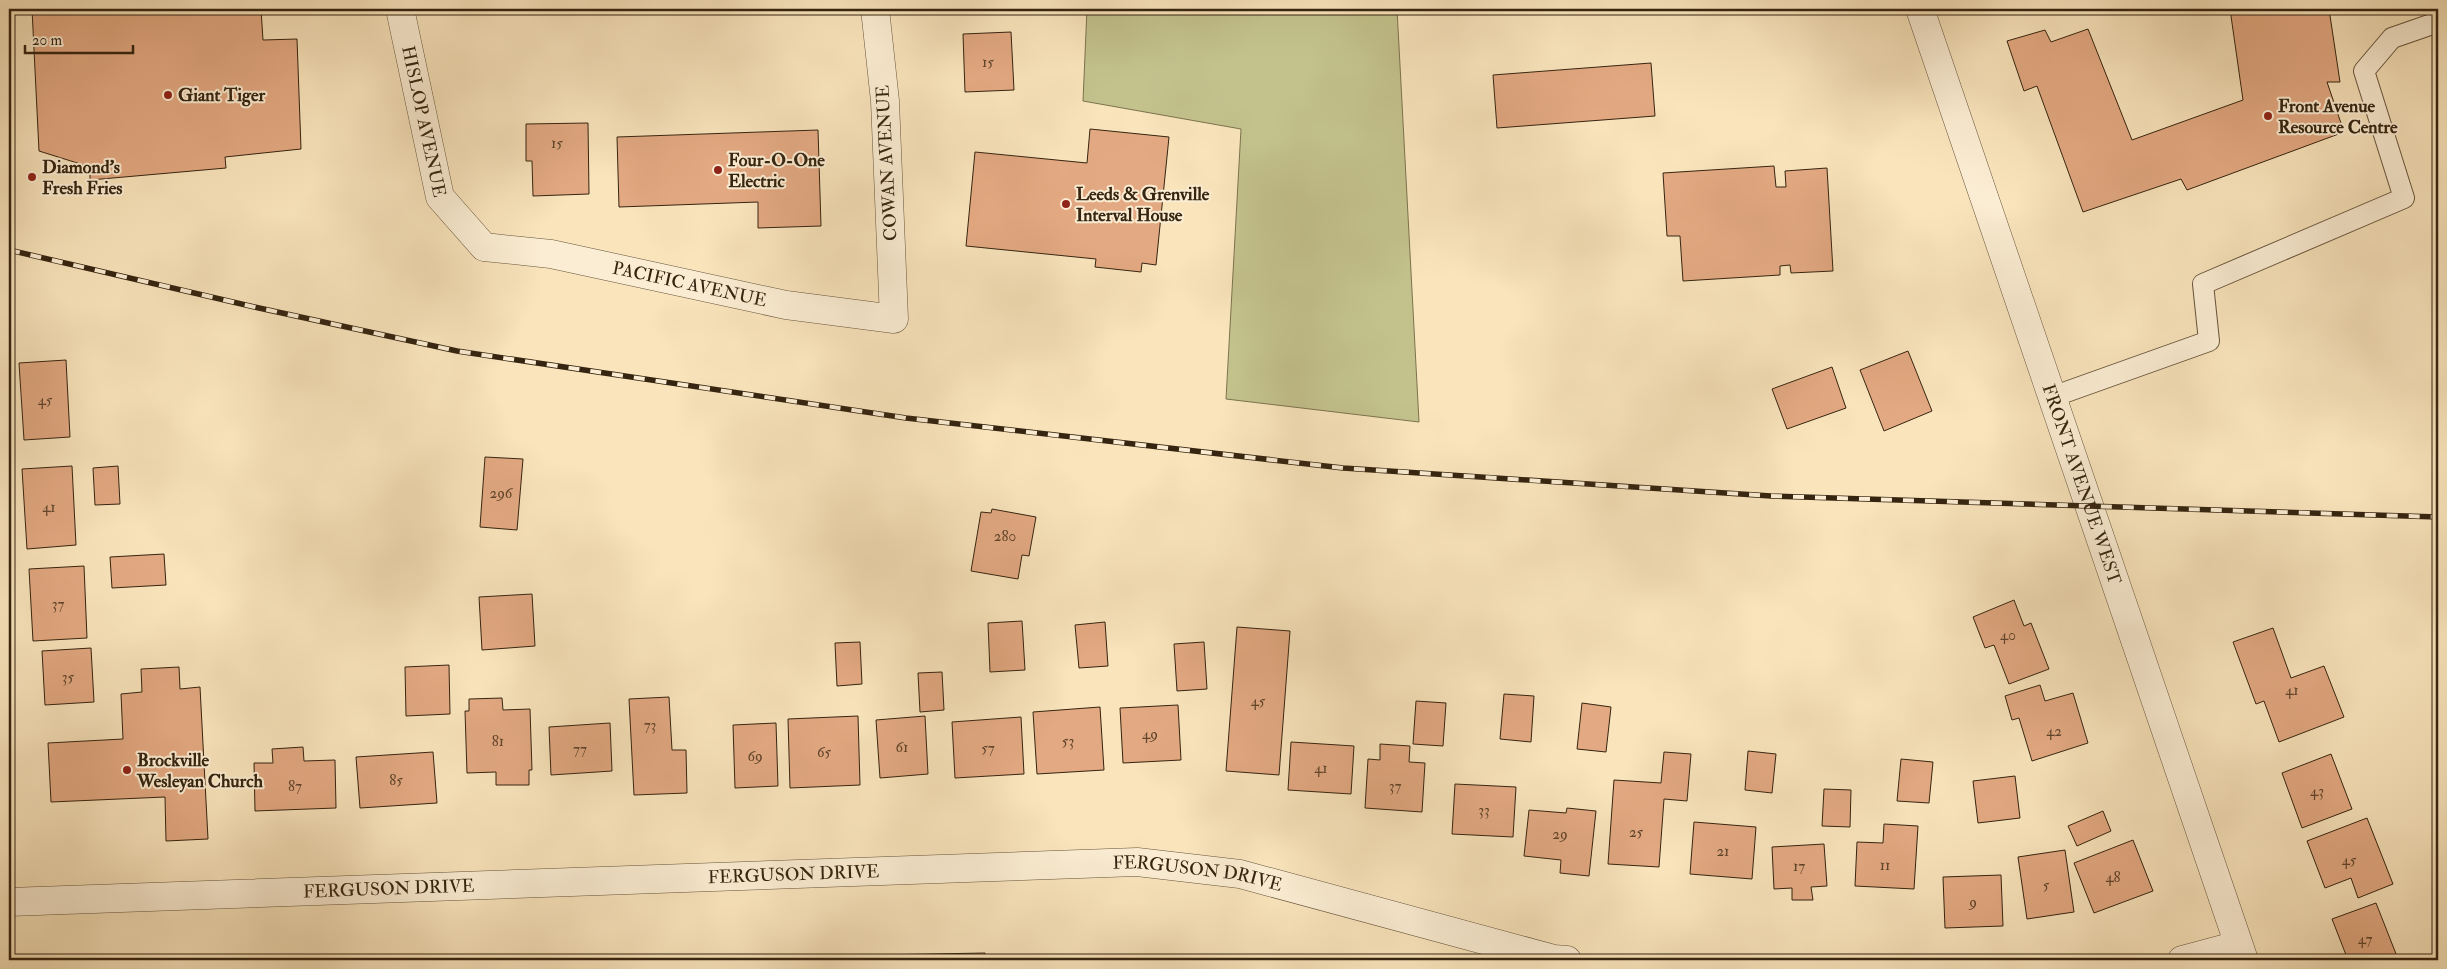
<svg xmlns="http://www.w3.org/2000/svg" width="2447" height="969" viewBox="0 0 2447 969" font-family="'IM FELL Double Pica',serif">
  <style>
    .green { fill: #c3c28d; stroke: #7c734e }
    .building { fill: #e3a982; stroke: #352410 }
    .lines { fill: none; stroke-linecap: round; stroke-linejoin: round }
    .service-casing { stroke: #66543b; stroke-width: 22 }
    .minor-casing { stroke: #66543b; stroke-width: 29 }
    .service { stroke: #fbedd3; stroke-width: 20 }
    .minor { stroke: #fbedd3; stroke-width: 28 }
    .rail-casing { stroke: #352410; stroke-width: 5.5 }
    .rail { stroke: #fbedd3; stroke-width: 4; stroke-dasharray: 11; stroke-linecap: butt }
    .poi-dot { fill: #8f2418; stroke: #fbedd3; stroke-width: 2 }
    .labels { text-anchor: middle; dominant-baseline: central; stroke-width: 4; stroke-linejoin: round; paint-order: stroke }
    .number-label { font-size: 15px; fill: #60452c }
    .poi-label { font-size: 18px; font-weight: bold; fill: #352410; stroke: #fbedd3; text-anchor: start }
    .street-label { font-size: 18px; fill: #352410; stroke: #fbedd3 }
  </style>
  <rect width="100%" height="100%" fill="#f9e4bc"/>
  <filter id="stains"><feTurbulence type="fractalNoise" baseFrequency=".004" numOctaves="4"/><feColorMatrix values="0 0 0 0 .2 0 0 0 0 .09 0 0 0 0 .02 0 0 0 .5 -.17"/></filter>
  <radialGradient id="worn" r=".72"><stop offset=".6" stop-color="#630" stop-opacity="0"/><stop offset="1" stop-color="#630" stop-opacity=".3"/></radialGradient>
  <path class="green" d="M 1087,9 L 1397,9 L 1419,422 L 1226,399 L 1241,129 L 1083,101 Z"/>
  <path class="building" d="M 32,9 L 261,9 L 263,40 L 297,39 L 301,149 L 225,157 L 226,168 L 90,180 L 90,167 L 39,151 Z
    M 511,9 L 549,9 L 549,12 L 511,11 Z
    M 2230,9 L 2329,9 L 2340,82 L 2327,82 L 2344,132 L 2187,190 L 2181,179 L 2083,212 L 2037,86 L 2024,91 L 2007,41 L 2045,30 L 2051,42 L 2088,29 L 2132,140 L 2243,100 Z
    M 1011,32 L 1014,90 L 965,92 L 963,34 Z
    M 1651,63 L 1655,116 L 1497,128 L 1493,75 Z
    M 588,123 L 589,194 L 533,196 L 532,161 L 526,161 L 526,124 Z
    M 1090,129 L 1169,137 L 1156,265 L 1142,263 L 1141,272 L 1095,267 L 1096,259 L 966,246 L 975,152 L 1087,163 Z
    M 818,130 L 821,226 L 758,228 L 758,202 L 619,207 L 617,137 Z
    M 1774,166 L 1776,187 L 1786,187 L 1785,171 L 1827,168 L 1833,271 L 1791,273 L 1790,265 L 1780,266 L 1780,275 L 1683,281 L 1680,236 L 1667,236 L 1663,173 Z
    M 1908,351 L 1932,411 L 1884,431 L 1860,370 Z
    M 66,360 L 70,437 L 24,440 L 19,363 Z
    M 1832,367 L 1846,408 L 1787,429 L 1772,389 Z
    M 485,457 L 523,459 L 517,530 L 480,527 Z
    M 72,466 L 76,545 L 27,549 L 22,469 Z
    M 118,466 L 120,504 L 95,505 L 93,468 Z
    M 992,509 L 1036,517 L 1029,556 L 1022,555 L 1018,579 L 971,571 L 981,512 L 991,513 Z
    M 164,554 L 166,585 L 112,588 L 110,557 Z
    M 84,566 L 87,638 L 33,641 L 29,569 Z
    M 532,594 L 535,646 L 482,650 L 479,597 Z
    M 2014,600 L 2024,626 L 2031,623 L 2049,669 L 2009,684 L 1994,645 L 1985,648 L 1973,617 Z
    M 1022,621 L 1025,670 L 990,672 L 988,623 Z
    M 1105,622 L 1108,666 L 1079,668 L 1075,625 Z
    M 1237,627 L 1290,631 L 1279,775 L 1226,771 Z
    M 2273,628 L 2291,678 L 2324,666 L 2344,717 L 2279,742 L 2264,701 L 2256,704 L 2233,642 Z
    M 860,642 L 862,684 L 837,686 L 835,643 Z
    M 1204,642 L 1207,689 L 1177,691 L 1174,644 Z
    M 91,648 L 94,702 L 45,705 L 42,651 Z
    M 449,665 L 450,714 L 406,716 L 405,667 Z
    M 179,667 L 180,689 L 200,687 L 208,839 L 166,841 L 165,797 L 51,802 L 48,743 L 123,739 L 121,694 L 142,692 L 141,669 Z
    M 942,672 L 944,710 L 920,712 L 918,673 Z
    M 2040,685 L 2045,701 L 2073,693 L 2088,743 L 2032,761 L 2019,718 L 2012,720 L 2005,696 Z
    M 1504,694 L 1534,696 L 1531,742 L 1500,739 Z
    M 669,697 L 672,750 L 686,750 L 687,793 L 634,795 L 629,699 Z
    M 502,698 L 503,710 L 530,709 L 532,770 L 529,770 L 529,785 L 496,785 L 496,772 L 467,773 L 465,711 L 469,711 L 469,699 Z
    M 1416,701 L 1446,703 L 1443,746 L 1413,744 Z
    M 1582,703 L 1611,707 L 1606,752 L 1577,749 Z
    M 1178,705 L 1181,760 L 1123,763 L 1120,708 Z
    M 1100,707 L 1104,770 L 1037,774 L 1033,712 Z
    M 858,716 L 860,785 L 790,788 L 788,719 Z
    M 925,716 L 928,774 L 880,778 L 876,720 Z
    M 1021,717 L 1024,774 L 955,778 L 952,722 Z
    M 610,723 L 612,771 L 551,775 L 549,727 Z
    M 776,723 L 778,786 L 735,788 L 733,725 Z
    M 1291,742 L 1354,746 L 1351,794 L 1288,790 Z
    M 1380,744 L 1410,746 L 1409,762 L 1425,763 L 1422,812 L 1365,808 L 1368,759 L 1380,760 Z
    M 303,747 L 304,761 L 335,760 L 336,808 L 255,811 L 254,763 L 273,763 L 272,749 Z
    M 1748,751 L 1776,754 L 1772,793 L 1745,790 Z
    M 433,752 L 437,803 L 360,808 L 356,757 Z
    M 1664,752 L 1691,754 L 1687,801 L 1664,799 L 1659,867 L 1608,864 L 1614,780 L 1661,783 Z
    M 2331,754 L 2352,809 L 2302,828 L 2282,773 Z
    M 1901,759 L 1933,762 L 1929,803 L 1897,801 Z
    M 2015,776 L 2020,818 L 1978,823 L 1973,781 Z
    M 1455,784 L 1516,787 L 1513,837 L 1452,834 Z
    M 1824,789 L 1851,790 L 1850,827 L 1822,826 Z
    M 1567,808 L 1596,811 L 1589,876 L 1560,873 L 1561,860 L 1524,856 L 1529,810 L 1566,813 Z
    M 2103,811 L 2111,831 L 2077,846 L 2068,826 Z
    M 2367,818 L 2393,884 L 2358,898 L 2351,878 L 2325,888 L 2307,841 Z
    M 1694,822 L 1756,827 L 1752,879 L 1690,874 Z
    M 1884,824 L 1918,826 L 1914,889 L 1855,886 L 1857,842 L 1883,843 Z
    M 2133,840 L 2153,891 L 2094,913 L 2074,863 Z
    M 1824,844 L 1827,886 L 1811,887 L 1813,900 L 1792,900 L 1792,888 L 1774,889 L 1772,847 Z
    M 2065,850 L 2074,912 L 2027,919 L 2018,857 Z
    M 2001,875 L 2003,926 L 1945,928 L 1943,877 Z
    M 2376,903 L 2398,959 L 2348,960 L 2332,919 Z
    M 985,953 L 985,960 L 878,960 L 878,955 Z
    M 869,957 L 869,960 L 783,960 L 783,959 Z"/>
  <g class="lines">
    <g class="service-casing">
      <path id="service" d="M 2052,397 L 2209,341 L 2203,284 L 2404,198 L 2364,71 L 2392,38 L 2438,22"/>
    </g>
    <g class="minor-casing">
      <g id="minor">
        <path id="s1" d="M 400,9 L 440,197 L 484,247 L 551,254 L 786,305 L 894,319 L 885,101 L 875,9"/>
        <path id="s2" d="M 1920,9 L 2244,960"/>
        <path id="s3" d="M 9,902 L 1137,862 L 1240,874 L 1554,959 L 1567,960"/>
        <path d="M 2182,960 L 2238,945"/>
      </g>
    </g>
    <use href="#service" class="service"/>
    <use href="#minor" class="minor"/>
    <g class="rail-casing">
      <path id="rail" d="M 9,250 L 259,308 L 457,351 L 906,418 L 1343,468 L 1771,496 L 2438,517"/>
    </g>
    <use href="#rail" class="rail"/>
  </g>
  <g class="poi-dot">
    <circle cx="168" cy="95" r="5"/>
    <circle cx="2268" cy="116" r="5"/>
    <circle cx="718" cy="170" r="5"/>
    <circle cx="32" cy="177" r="5"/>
    <circle cx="1066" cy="204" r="5"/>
    <circle cx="127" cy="770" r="5"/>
  </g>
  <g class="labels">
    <g class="number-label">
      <text x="988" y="62">15</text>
      <text x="557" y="143">15</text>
      <text x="45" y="400">45</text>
      <text x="501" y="493">296</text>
      <text x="49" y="507">41</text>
      <text x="1005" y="536">280</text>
      <text x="58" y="604">37</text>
      <text x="2008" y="635">40</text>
      <text x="68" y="677">35</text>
      <text x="2292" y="690">41</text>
      <text x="1258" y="701">45</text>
      <text x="650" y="725">73</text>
      <text x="2054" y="731">42</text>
      <text x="1150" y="734">49</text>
      <text x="498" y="741">81</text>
      <text x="1068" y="741">53</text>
      <text x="902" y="747">61</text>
      <text x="988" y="748">57</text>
      <text x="580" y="749">77</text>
      <text x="824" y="752">65</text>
      <text x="755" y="756">69</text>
      <text x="1321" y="768">41</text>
      <text x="396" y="780">85</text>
      <text x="295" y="786">87</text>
      <text x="1395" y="786">37</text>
      <text x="2317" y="791">43</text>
      <text x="1484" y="810">33</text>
      <text x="1636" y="832">25</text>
      <text x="1560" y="834">29</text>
      <text x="1723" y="851">21</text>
      <text x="2349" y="860">45</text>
      <text x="1885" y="865">11</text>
      <text x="1799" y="866">17</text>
      <text x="2113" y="877">48</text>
      <text x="2046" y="885">5</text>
      <text x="1973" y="902">9</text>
      <text x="2365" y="939">47</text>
    </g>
    <g class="poi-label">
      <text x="178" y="95">Giant Tiger</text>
      <text x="2278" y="106">Front Avenue<tspan x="2278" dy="21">Resource Centre</tspan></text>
      <text x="728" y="160">Four-O-One<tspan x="728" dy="21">Electric</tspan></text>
      <text x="42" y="167">Diamond's<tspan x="42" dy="21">Fresh Fries</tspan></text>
      <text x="1076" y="194">Leeds &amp; Grenville<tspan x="1076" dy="21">Interval House</tspan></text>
      <text x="137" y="760">Brockville<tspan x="137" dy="21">Wesleyan Church</tspan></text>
    </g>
    <g class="street-label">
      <text stroke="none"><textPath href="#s1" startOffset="115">HISLOP AVENUE</textPath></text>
      <text transform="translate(887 163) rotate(-93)">COWAN AVENUE</text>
      <text stroke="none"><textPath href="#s1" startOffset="468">PACIFIC AVENUE</textPath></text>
      <text stroke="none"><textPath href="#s2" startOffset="502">FRONT AVENUE WEST</textPath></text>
      <text stroke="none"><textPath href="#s3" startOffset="785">FERGUSON DRIVE</textPath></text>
      <text stroke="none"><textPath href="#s3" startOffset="1190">FERGUSON DRIVE</textPath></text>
      <text stroke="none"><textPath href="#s3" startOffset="380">FERGUSON DRIVE</textPath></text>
    </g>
  </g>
  <rect width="2447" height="969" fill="none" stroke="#f9e4bc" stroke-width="30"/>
  <rect x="10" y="10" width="2427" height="949" fill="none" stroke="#352410" stroke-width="2.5"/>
  <rect x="15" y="15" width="2417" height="939" fill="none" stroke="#352410"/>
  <path d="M25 45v8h108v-8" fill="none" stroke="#352410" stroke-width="2.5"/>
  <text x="32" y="45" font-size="15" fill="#352410" stroke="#fbedd3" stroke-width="4" paint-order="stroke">20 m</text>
  <rect width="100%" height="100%" filter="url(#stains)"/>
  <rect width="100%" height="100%" fill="url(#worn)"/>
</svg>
